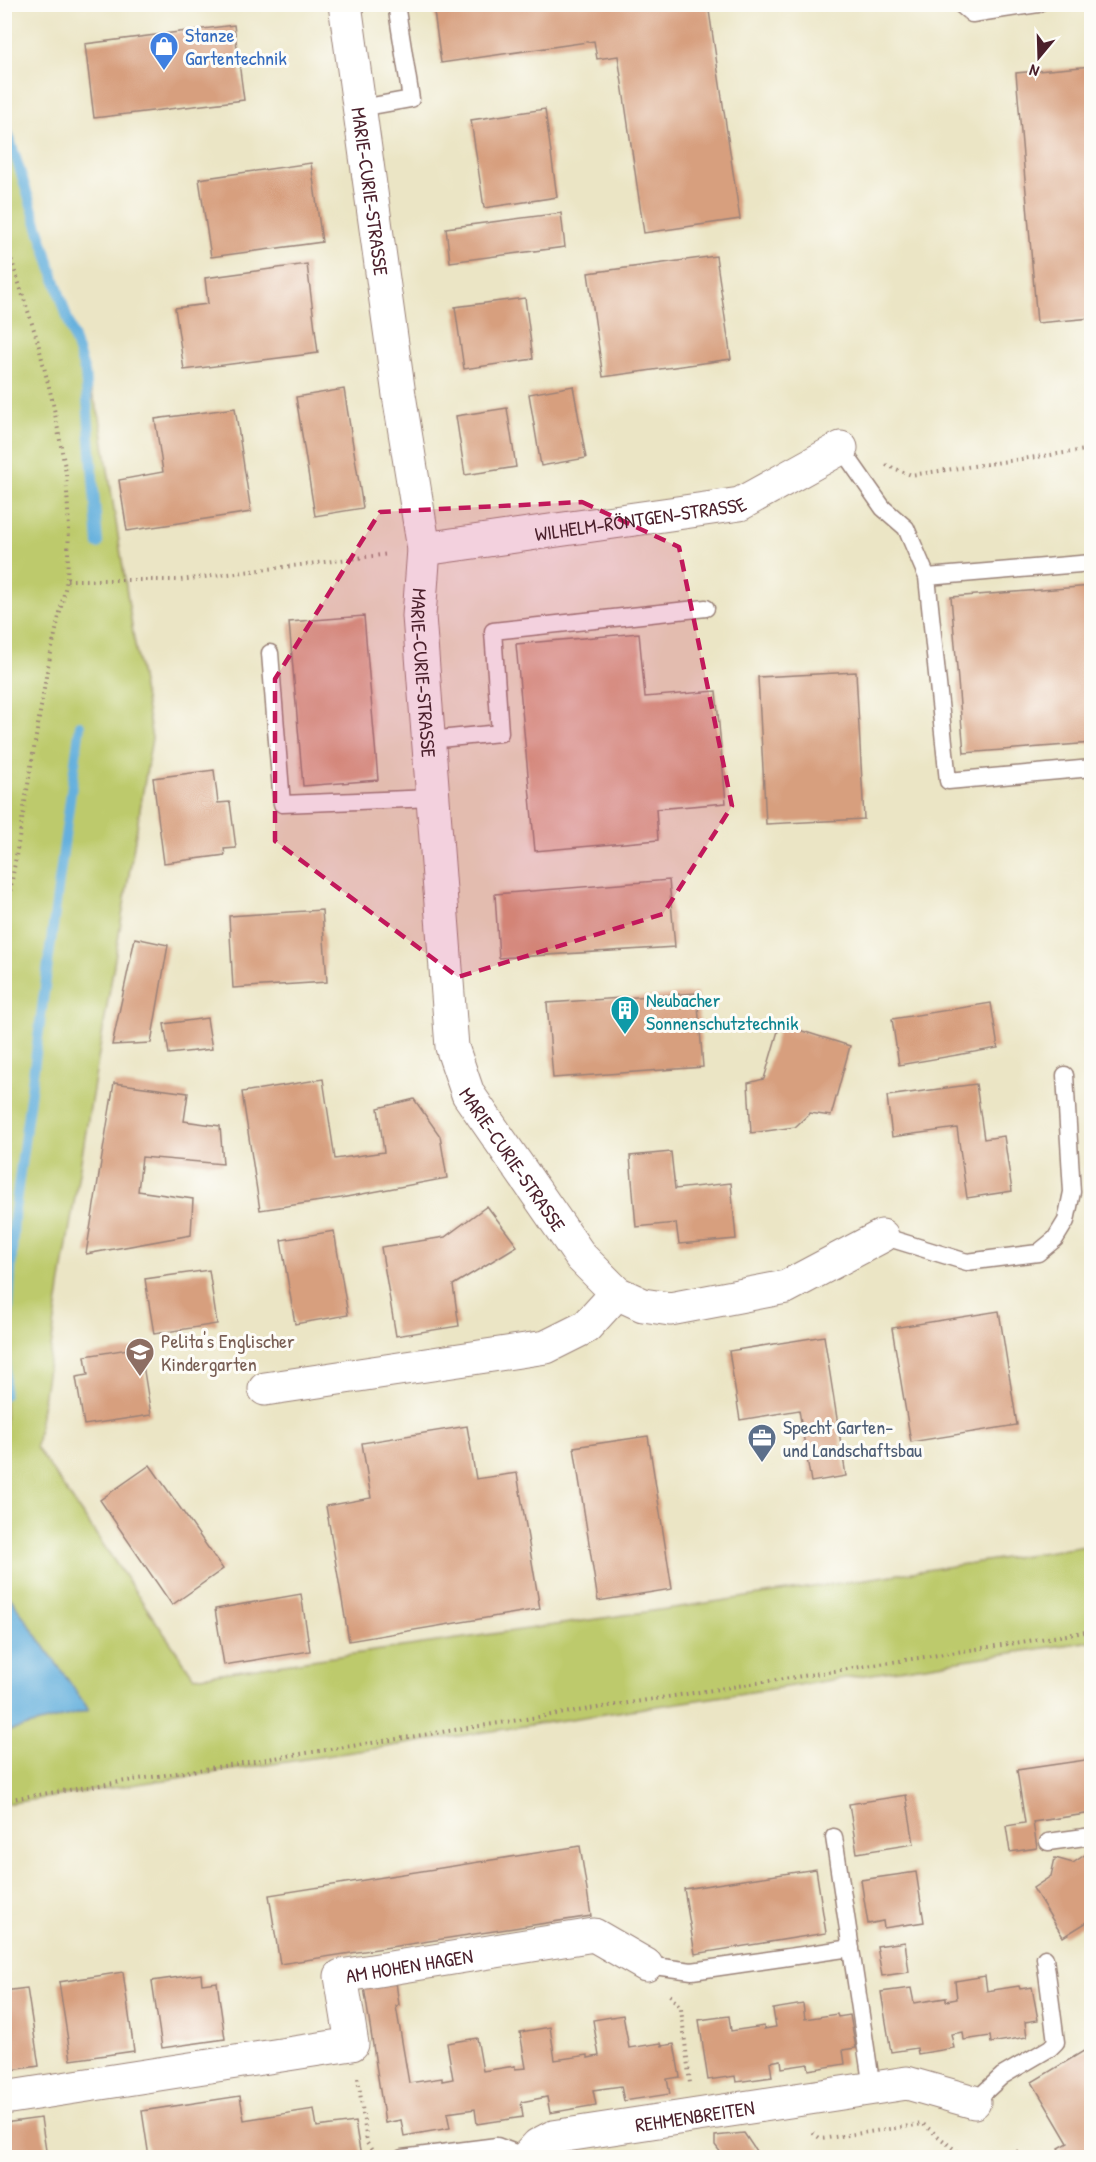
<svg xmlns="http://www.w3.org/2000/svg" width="1096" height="2162" viewBox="0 0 1096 2162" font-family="'Patrick Hand',sans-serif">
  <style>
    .green { fill: #bdca6c; stroke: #84744c; stroke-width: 1.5 }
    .water { fill: #65b0dd; stroke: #586884; stroke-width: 1.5 }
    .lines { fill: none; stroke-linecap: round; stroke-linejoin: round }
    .stream { stroke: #65b0dd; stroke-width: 10 }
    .building { fill: #d79f7e }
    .service-casing { stroke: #9a8278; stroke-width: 19 }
    .minor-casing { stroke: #9a8278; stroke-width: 35 }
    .path { stroke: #9a8278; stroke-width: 4; stroke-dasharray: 1.5 4.5; stroke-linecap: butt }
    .service { stroke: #fff; stroke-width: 16 }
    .minor { stroke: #fff; stroke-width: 33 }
    .marked { fill: #c2185b; fill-opacity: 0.2; stroke: #c2185b; stroke-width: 4.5; stroke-dasharray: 12 8; stroke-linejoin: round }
    .labels { text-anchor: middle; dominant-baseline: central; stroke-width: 6; stroke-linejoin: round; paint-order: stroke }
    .shop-label { font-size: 20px; fill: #366cbe; stroke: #fdfcf7; text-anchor: start }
    .street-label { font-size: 20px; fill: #4a1f2b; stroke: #fdfcf7 }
    .culture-label { font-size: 20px; fill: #0d838f; stroke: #fdfcf7; text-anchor: start }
    .education-label { font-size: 20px; fill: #785e54; stroke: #fdfcf7; text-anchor: start }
    .service-label { font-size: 20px; fill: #4e5e75; stroke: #fdfcf7; text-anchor: start }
  </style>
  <rect width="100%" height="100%" fill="#fdfcf7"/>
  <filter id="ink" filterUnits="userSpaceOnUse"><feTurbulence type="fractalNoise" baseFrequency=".0167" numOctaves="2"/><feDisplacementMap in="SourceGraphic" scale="12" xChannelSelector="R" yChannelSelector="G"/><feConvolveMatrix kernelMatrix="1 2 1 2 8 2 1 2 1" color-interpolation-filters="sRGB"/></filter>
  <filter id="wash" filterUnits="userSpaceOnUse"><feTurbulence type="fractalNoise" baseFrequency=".008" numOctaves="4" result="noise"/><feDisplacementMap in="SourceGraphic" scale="24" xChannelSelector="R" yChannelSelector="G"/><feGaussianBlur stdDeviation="1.35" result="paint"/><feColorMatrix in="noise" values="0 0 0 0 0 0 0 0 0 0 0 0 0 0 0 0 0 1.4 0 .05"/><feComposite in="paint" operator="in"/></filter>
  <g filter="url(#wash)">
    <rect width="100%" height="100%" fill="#ebe5c5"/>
    <path class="green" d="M 5,132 L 100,418 L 134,639 L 152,738 L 63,1268 L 36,1447 L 194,1677 L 687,1606 L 1092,1545 L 1091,1641 L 5,1804 Z"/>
    <path class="water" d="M 4,1590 L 5,1590 L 89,1710 L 5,1732 Z"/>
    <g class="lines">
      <path class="stream" d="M 4,121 L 85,373 L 98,544
        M 4,1395 L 14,1217 L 80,725"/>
    </g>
    <g id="blocks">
      <path class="building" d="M 433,4 L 708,4 L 740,219 L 644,233 L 618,56 L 597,59 L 594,41 L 441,63 Z
        M 234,25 L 244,100 L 94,118 L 85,44 Z
        M 1092,66 L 1092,318 L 1037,323 L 1016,73 Z
        M 545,109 L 557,197 L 484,208 L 471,120 Z
        M 311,163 L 322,242 L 211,257 L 199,179 Z
        M 561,213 L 565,247 L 450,262 L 446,228 Z
        M 716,256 L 731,359 L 603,377 L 588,273 Z
        M 307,264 L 318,353 L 184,370 L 175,308 L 208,304 L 205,278 Z
        M 525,298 L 533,359 L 464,369 L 455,307 Z
        M 573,386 L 586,458 L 541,466 L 529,394 Z
        M 344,389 L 363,508 L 315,516 L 296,397 Z
        M 235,408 L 251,512 L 127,531 L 119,480 L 163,472 L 155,419 Z
        M 507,408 L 516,467 L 465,475 L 456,416 Z
        M 1092,586 L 1092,743 L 964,753 L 951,597 Z
        M 364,616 L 378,780 L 303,786 L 289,622 Z
        M 639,633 L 645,697 L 716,691 L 726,803 L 656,809 L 658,840 L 535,851 L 516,644 Z
        M 856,672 L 864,819 L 766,824 L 758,677 Z
        M 214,770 L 218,803 L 230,802 L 236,848 L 224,849 L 225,855 L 164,863 L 153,778 Z
        M 669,880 L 675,947 L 499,958 L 495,894 Z
        M 322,910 L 327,982 L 233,988 L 229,916 Z
        M 135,938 L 168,945 L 151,1043 L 112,1045 Z
        M 697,993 L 703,1067 L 553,1078 L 547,1003 Z
        M 991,1003 L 998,1048 L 899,1065 L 892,1019 Z
        M 207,1018 L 212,1049 L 169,1054 L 164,1024 Z
        M 780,1024 L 850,1046 L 831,1116 L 810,1113 L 795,1127 L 751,1133 L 748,1083 L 764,1079 Z
        M 323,1079 L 335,1159 L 384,1152 L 378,1108 L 414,1099 L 440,1136 L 447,1178 L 341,1198 L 260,1210 L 242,1092 Z
        M 114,1083 L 188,1093 L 184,1121 L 220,1126 L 223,1164 L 142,1157 L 138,1191 L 193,1199 L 191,1235 L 86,1254 Z
        M 976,1084 L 984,1139 L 1004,1136 L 1012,1191 L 967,1198 L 957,1128 L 892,1137 L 887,1096 Z
        M 671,1152 L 675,1189 L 731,1183 L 736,1239 L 679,1244 L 676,1223 L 636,1227 L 630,1156 Z
        M 487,1206 L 517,1246 L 453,1285 L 459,1326 L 396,1336 L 381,1247 L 445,1237 Z
        M 334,1231 L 348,1315 L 295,1324 L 281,1240 Z
        M 209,1270 L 217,1324 L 154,1334 L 145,1279 Z
        M 999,1311 L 1017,1425 L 911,1442 L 892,1328 Z
        M 824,1336 L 846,1476 L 811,1482 L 799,1410 L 740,1420 L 729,1351 Z
        M 134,1348 L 137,1366 L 143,1365 L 151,1415 L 84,1425 L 76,1377 L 88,1375 L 85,1356 Z
        M 467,1426 L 476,1479 L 517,1473 L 540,1609 L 349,1641 L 326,1506 L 371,1498 L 362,1443 Z
        M 648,1436 L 672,1589 L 598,1601 L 574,1447 Z
        M 150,1465 L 223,1569 L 172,1605 L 100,1500 Z
        M 301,1594 L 310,1651 L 224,1665 L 215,1609 Z
        M 1092,1759 L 1092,1813 L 1033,1822 L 1037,1848 L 1010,1852 L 1006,1826 L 1025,1823 L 1017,1770 Z
        M 906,1795 L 914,1844 L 857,1853 L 849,1804 Z
        M 580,1846 L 591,1916 L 280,1964 L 269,1895 Z
        M 1089,1852 L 1092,1856 L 1092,1919 L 1063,1937 L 1033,1888 L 1051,1876 L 1055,1858 L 1073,1863 Z
        M 816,1869 L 826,1933 L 695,1954 L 684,1889 Z
        M 916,1872 L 924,1922 L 884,1928 L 883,1921 L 868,1924 L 861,1880 Z
        M 905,1942 L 909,1972 L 882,1976 L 877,1946 Z
        M 123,1972 L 134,2051 L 71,2060 L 59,1982 Z
        M 201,1974 L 202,1984 L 217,1982 L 225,2039 L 162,2048 L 152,1981 Z
        M 985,1976 L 987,1991 L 1019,1986 L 1020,1989 L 1032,1987 L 1038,2020 L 1025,2022 L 1027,2037 L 991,2043 L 990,2036 L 964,2040 L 963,2032 L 951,2034 L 954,2048 L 918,2054 L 917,2048 L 891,2052 L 881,1992 L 911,1988 L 914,2003 L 946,1998 L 946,2001 L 957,1999 L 955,1981 Z
        M 396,1982 L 399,2005 L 396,2006 L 409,2083 L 442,2078 L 442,2081 L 453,2079 L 447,2043 L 477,2038 L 483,2071 L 515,2066 L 515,2069 L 526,2068 L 520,2032 L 550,2027 L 555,2060 L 588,2055 L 588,2058 L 599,2056 L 593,2020 L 623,2015 L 629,2048 L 661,2043 L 662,2046 L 674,2044 L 680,2077 L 667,2079 L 670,2094 L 624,2101 L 621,2086 L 593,2090 L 596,2105 L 550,2113 L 547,2097 L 521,2102 L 523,2117 L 477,2124 L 475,2109 L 447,2113 L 450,2128 L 404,2136 L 401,2120 L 385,2123 L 364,1987 Z
        M 27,1988 L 39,2066 L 4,2071 L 4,1991 Z
        M 803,2004 L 805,2019 L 837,2014 L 838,2017 L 850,2015 L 856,2048 L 843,2050 L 845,2064 L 809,2070 L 808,2064 L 782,2068 L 781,2060 L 770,2062 L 772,2077 L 736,2082 L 735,2076 L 708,2080 L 699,2020 L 729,2016 L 731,2031 L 764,2026 L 764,2029 L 776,2027 L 773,2009 Z
        M 1092,2046 L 1092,2157 L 1065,2157 L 1059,2148 L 1068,2143 L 1032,2082 Z
        M 240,2096 L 244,2120 L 314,2109 L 317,2127 L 355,2122 L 361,2157 L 286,2157 L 285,2155 L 270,2157 L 149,2157 L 142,2111 Z
        M 41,2118 L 47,2157 L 4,2157 L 4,2123 Z
        M 744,2133 L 760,2157 L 724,2157 L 715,2145 L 715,2136 Z"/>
    </g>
  </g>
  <g filter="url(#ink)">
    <use href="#blocks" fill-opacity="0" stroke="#9a8278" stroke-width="1.5"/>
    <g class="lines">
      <g class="service-casing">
        <path id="service" d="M 960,4 L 972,14 L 1038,4
          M 361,108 L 411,99 L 396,4
          M 841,448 L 883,508 L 906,528 L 927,577 L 948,781 L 1092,768
          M 927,577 L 1092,563
          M 270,653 L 282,804 L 433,798
          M 429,740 L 500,733 L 493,631 L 706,608
          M 882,1236 L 967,1262 L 1038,1253 L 1055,1239 L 1066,1221 L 1072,1192 L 1065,1075
          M 834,1837 L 872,2088
          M 1048,1842 L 1092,1836
          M 646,1965 L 692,1971 L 851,1948
          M 974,2102 L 1002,2076 L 1050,2048 L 1056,2042 L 1045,1958
          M 402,2158 L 497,2146 L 526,2157"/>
      </g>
      <g class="minor-casing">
        <g id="minor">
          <path id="s1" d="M 345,4 L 399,395 L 424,549 L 419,616 L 452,1047 L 468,1094 L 581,1257 L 617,1293 L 643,1305 L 670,1309 L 786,1287 L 882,1236"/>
          <path id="s2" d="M 424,549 L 740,504 L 841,448"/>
          <path d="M 265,1389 L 546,1347 L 586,1327 L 617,1293"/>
          <path id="s3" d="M 4,2098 L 352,2044 L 341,1976 L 594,1935 L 646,1965"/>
          <path id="s4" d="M 526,2158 L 538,2145 L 553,2137 L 907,2083 L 974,2102"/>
        </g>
      </g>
      <path class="path" d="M 4,237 L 37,339 L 53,403 L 66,473 L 69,529 L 67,580 L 47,671 L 4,928
        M 886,465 L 911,475 L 1092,449
        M 67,580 L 180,580 L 389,554
        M 4,1800 L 1092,1631
        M 670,1995 L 681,2009 L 690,2083
        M 358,2078 L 367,2143 L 376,2157
        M 813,2133 L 821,2139 L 923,2124 L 965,2158
        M 975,2158 L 1022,2151"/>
      <use href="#service" class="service"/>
      <use href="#minor" class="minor"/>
    </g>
  </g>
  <path class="marked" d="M 582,502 L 679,547 L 732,806 L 663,914 L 458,977 L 275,841 L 275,679 L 380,512 Z"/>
  <defs>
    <g id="shop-pin" transform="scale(1.5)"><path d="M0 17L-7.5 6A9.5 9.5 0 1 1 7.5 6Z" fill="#3f7fe0" stroke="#fdfcf7"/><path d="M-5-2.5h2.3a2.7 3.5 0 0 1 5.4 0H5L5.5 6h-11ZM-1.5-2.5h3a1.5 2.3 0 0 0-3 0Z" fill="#fff"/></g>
    <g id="building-pin" transform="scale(1.5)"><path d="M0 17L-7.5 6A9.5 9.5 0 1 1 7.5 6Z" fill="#0f9aa8" stroke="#fdfcf7"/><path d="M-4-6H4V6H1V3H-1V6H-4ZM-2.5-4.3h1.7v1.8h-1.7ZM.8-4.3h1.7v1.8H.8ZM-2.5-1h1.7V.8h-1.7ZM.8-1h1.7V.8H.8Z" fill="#fff"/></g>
    <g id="school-pin" transform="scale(1.5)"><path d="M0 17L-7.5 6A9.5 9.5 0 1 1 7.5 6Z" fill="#8d6e63" stroke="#fdfcf7"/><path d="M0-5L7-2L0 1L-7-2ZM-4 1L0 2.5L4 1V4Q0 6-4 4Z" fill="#fff"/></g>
    <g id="office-pin" transform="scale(1.5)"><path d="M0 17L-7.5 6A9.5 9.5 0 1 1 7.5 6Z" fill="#5c6f8a" stroke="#fdfcf7"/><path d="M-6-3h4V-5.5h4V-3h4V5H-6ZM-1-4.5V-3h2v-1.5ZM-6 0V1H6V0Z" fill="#fff"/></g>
  </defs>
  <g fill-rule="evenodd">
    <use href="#shop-pin" x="164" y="46"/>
    <use href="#building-pin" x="625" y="1010"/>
    <use href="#school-pin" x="140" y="1352"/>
    <use href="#office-pin" x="762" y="1438"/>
  </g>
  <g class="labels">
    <g class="shop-label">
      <text x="185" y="34">Stanze<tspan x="185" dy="23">Gartentechnik</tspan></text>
    </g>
    <g class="street-label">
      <text stroke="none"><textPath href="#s1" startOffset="189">MARIE-CURIE-STRASSE</textPath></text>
      <text stroke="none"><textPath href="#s2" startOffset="218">WILHELM-RÖNTGEN-STRASSE</textPath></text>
      <text stroke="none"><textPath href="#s1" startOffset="675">MARIE-CURIE-STRASSE</textPath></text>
      <text stroke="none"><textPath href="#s1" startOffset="1179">MARIE-CURIE-STRASSE</textPath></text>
      <text stroke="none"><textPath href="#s3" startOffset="490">AM HOHEN HAGEN</textPath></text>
      <text stroke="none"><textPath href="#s4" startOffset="178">REHMENBREITEN</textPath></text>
    </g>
    <g class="culture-label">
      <text x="646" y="999">Neubacher<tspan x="646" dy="23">Sonnenschutztechnik</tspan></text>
    </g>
    <g class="education-label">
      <text x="161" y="1340">Pelita's Englischer<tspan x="161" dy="23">Kindergarten</tspan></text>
    </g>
    <g class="service-label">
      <text x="783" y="1426">Specht Garten-<tspan x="783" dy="23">und Landschaftsbau</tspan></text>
    </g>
  </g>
  <rect width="1096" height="2162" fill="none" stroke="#fdfcf7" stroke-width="24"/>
  <g transform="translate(1039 57) rotate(199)" stroke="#fdfcf7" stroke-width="4.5" paint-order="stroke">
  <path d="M0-4.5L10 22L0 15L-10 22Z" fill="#4a1f2b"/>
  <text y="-9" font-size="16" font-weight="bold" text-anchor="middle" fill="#4a1f2b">N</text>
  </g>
</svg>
